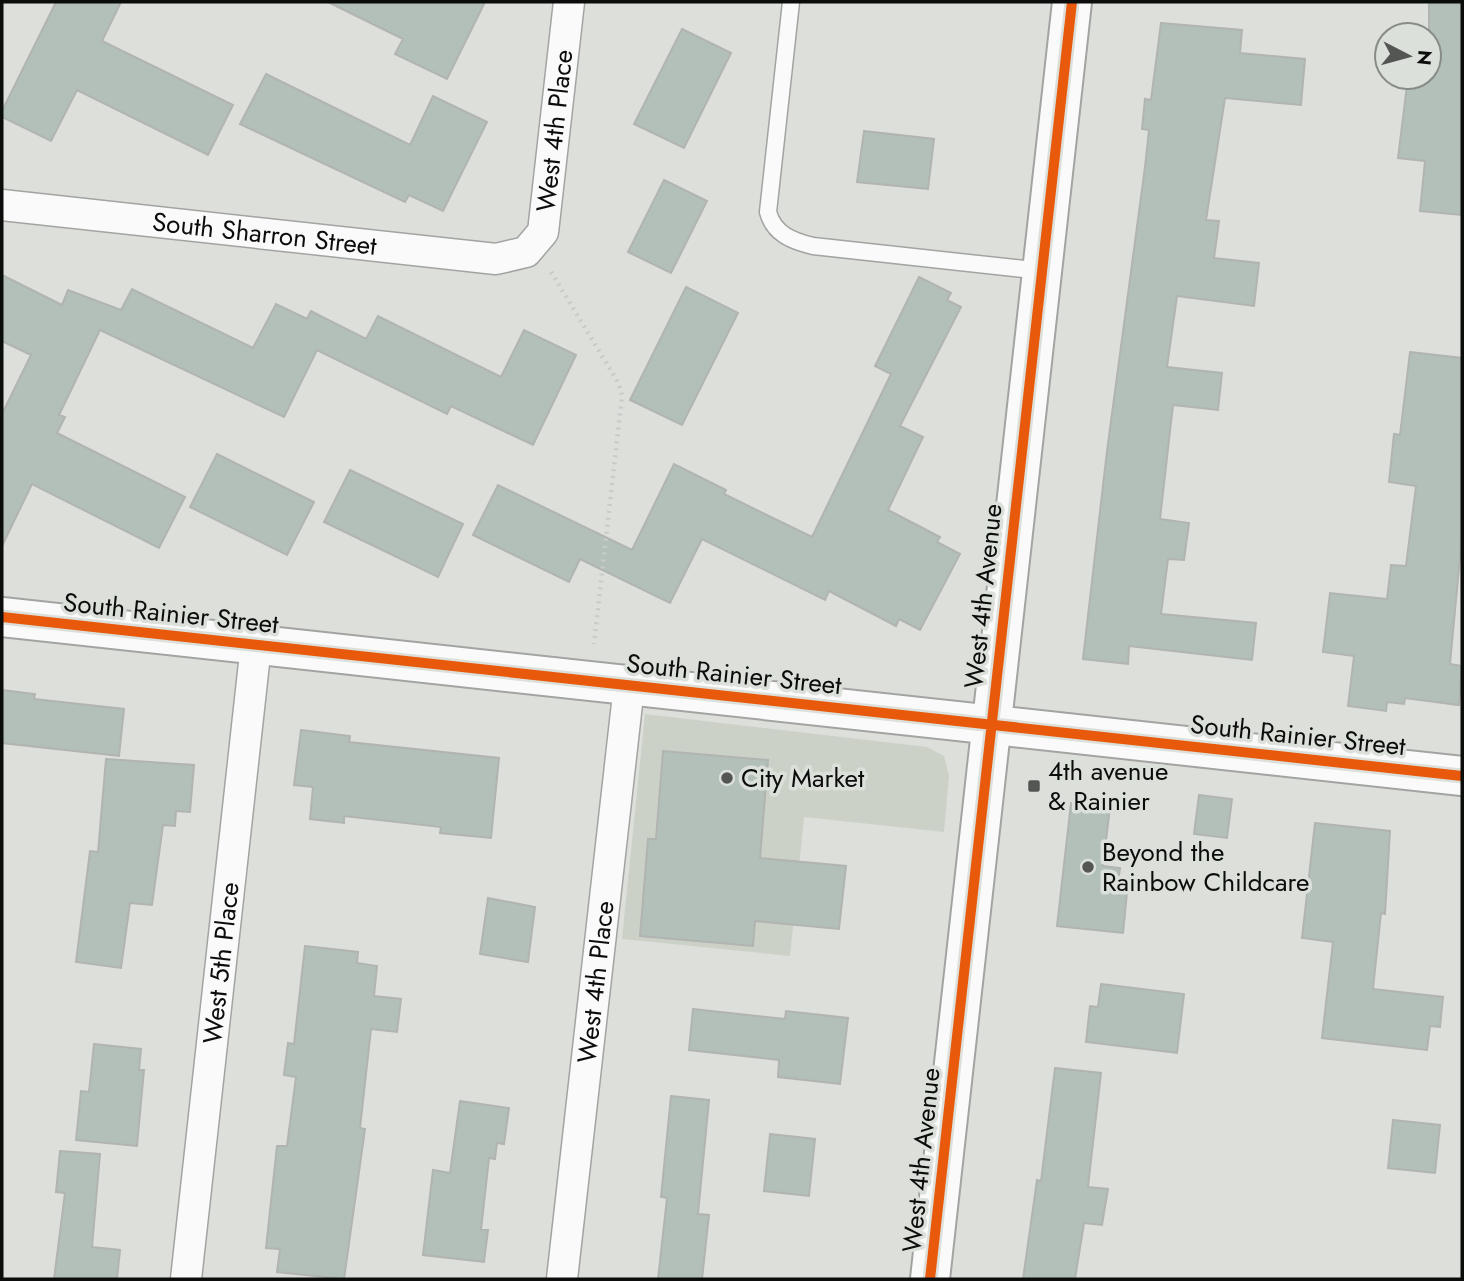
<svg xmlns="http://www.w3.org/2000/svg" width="1464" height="1281" viewBox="0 0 1464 1281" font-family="Jost,sans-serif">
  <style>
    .built { fill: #ccd1c8 }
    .building { fill: #b2c0b9; stroke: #b1b4b1; stroke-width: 2 }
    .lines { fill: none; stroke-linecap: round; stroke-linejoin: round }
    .service-casing { stroke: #a3a4a2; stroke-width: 19 }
    .minor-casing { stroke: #a3a4a2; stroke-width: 33 }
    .tertiary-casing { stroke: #a3a4a2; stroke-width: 42 }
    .path { stroke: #c9cbc9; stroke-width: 4.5; stroke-dasharray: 2 5; stroke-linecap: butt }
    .service { stroke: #fafafa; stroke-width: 16 }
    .minor { stroke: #fafafa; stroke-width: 30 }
    .tertiary { stroke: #fafafa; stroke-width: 38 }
    .cycleway-casing { stroke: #dce0da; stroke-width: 15 }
    .cycleway { stroke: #e8590c; stroke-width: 10 }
    .poi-dot { fill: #545654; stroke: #dce0da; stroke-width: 2.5 }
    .labels { text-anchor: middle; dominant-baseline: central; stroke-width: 7; stroke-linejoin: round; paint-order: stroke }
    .street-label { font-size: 26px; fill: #0b0d0b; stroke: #dce0da }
    .poi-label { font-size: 26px; fill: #0b0d0b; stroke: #dce0da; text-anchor: start }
  </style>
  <rect width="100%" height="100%" fill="#dddfdb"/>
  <path class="built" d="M 645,714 L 927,747 L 944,756 L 949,776 L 944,832 L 804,817 L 790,956 L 622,939 Z"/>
  <path class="building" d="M 56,2 L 121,2 L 102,41 L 233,105 L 208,155 L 77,90 L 51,141 L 2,117 L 2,111 Z
    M 328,2 L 485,2 L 447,79 L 395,54 L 403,39 Z
    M 1429,2 L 1462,2 L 1462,215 L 1420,211 L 1425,161 L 1398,158 L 1408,77 L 1429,77 Z
    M 1161,23 L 1242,30 L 1240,53 L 1305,59 L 1301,105 L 1225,98 L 1206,220 L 1219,221 L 1214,258 L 1259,263 L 1254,306 L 1177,296 L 1167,367 L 1222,373 L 1218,410 L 1173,405 L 1160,519 L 1189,523 L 1184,560 L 1168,559 L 1161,614 L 1256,623 L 1252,660 L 1129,646 L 1128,664 L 1083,659 L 1107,451 L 1145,167 L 1149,130 L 1142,129 L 1145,99 L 1151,100 Z
    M 682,29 L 731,53 L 684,148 L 634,124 Z
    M 266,74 L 410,145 L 433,96 L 487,122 L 443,211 L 409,195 L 405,202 L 240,124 Z
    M 864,131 L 934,139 L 928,189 L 857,182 Z
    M 664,180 L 707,201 L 671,273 L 628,252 Z
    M 2,275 L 62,305 L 68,290 L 121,310 L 132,289 L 253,348 L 276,304 L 307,319 L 311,311 L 366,339 L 378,316 L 501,377 L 524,330 L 576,355 L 533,445 L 451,406 L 447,414 L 317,350 L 284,417 L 100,330 L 59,415 L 65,417 L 57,433 L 185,497 L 159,548 L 32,484 L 2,546 L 2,414 L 31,355 L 2,341 Z
    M 919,277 L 951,293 L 947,300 L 961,307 L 900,426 L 923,437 L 888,510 L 940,537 L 937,542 L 960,554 L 920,630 L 899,619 L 896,626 L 829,591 L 825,600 L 702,539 L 670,603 L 580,559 L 569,582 L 473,535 L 498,485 L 632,550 L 674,464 L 726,490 L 724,494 L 812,537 L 891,374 L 875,366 Z
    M 686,287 L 738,313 L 682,425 L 630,400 Z
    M 1410,352 L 1462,358 L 1462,536 L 1450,664 L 1462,666 L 1459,705 L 1405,698 L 1404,704 L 1387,702 L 1386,711 L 1348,706 L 1354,656 L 1323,652 L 1330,593 L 1387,599 L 1391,565 L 1406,566 L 1416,486 L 1389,482 L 1394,434 L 1400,435 Z
    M 217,454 L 314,502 L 287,555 L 190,507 Z
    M 350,470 L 463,524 L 438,577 L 324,522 Z
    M 2,690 L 35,694 L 34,699 L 124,709 L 119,756 L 2,743 Z
    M 301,730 L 350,736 L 349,742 L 499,758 L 491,838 L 440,833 L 441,827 L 344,816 L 344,823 L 310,819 L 313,787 L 294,785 Z
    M 663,751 L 768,760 L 760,858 L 846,866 L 839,929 L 755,921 L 753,946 L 640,936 L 648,839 L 656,839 Z
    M 106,759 L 194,765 L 190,812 L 176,811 L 175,826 L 163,825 L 152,905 L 130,903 L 121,968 L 76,962 L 90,851 L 98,852 Z
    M 1199,795 L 1232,799 L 1227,838 L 1194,834 Z
    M 1071,803 L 1110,807 L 1103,866 L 1120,868 L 1118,882 L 1128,883 L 1123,933 L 1057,926 Z
    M 1315,823 L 1390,831 L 1385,914 L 1381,913 L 1373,989 L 1443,997 L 1440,1027 L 1430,1026 L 1427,1050 L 1322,1038 L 1333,942 L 1302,938 Z
    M 488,898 L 535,907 L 528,962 L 480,954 Z
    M 305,946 L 358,952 L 357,963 L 377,966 L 374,996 L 401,999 L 397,1032 L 371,1029 L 360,1128 L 365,1129 L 344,1279 L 277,1272 L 280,1249 L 266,1248 L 277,1146 L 287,1146 L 296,1077 L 284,1075 L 288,1043 L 294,1044 Z
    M 1101,984 L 1184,994 L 1177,1053 L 1086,1042 L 1090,1006 L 1098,1007 Z
    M 693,1009 L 785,1019 L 786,1011 L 848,1018 L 840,1084 L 778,1077 L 779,1060 L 689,1050 Z
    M 94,1044 L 141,1049 L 139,1070 L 144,1070 L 137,1146 L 76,1140 L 81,1091 L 89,1092 Z
    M 1055,1068 L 1101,1073 L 1088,1187 L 1108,1189 L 1102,1225 L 1084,1223 L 1075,1279 L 1023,1279 L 1037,1180 L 1041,1181 Z
    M 671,1096 L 709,1100 L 698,1214 L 709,1215 L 702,1279 L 658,1279 L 667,1198 L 661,1197 Z
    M 460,1101 L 509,1108 L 504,1144 L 497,1143 L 495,1159 L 489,1158 L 481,1230 L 488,1230 L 484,1262 L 423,1255 L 433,1170 L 450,1173 Z
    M 1393,1120 L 1440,1125 L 1435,1173 L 1388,1168 Z
    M 770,1134 L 815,1139 L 809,1196 L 764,1191 Z
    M 60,1151 L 100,1154 L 92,1247 L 120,1250 L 117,1279 L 54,1279 L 65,1193 L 56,1192 Z"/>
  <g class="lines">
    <g class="service-casing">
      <path id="service" d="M 791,2 L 768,212 C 774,234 792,241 813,246 L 1042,271"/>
    </g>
    <g class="minor-casing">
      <g id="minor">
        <path id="s1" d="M 2,205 L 496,259 L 526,252 L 543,232 L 569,2"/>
        <path id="s2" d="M 186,1279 L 256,645"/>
        <path id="s3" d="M 562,1279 L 629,686"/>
      </g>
    </g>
    <g class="tertiary-casing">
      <path id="tertiary" d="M 2,617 L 1462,776
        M 930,1279 L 1072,2"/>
    </g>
    <path class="path" d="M 551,272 L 619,384 L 622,396 L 594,644"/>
    <use href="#service" class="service"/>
    <use href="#minor" class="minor"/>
    <use href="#tertiary" class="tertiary"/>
    <g class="cycleway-casing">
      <path id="cycleway" d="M 2,617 L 1462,776
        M 930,1279 L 1072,2"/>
    </g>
    <use href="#cycleway" class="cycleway"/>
  </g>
  <g class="poi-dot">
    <circle cx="727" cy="778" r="7"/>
    <rect x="1027" y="779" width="14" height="14" rx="3.5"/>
    <circle cx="1088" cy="867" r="7"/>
  </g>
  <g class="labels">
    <g class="street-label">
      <text stroke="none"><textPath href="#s1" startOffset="656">West 4th Place</textPath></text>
      <text stroke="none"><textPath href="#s1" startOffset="264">South Sharron Street</textPath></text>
      <text transform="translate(983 596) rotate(-84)">West 4th Avenue</text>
      <text transform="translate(171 613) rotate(6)">South Rainier Street</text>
      <text transform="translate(734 674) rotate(6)">South Rainier Street</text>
      <text transform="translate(1298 735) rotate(6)">South Rainier Street</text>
      <text stroke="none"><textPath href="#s2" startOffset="318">West 5th Place</textPath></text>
      <text stroke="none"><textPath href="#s3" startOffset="299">West 4th Place</textPath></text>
      <text transform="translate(921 1160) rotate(-84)">West 4th Avenue</text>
    </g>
    <g class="poi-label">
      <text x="1048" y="771">4th avenue<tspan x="1048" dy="30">&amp; Rainier</tspan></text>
      <text x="741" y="778">City Market</text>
      <text x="1102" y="852">Beyond the<tspan x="1102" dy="30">Rainbow Childcare</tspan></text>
    </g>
  </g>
  <rect width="1464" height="1281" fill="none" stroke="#0b0d0b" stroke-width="7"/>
  <g transform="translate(1408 56) rotate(96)"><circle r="33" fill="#dce0da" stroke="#888c87" stroke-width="2"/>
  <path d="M0-5L12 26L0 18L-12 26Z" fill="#545654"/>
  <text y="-10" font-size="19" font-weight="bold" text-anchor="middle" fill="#0b0d0b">N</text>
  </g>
</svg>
